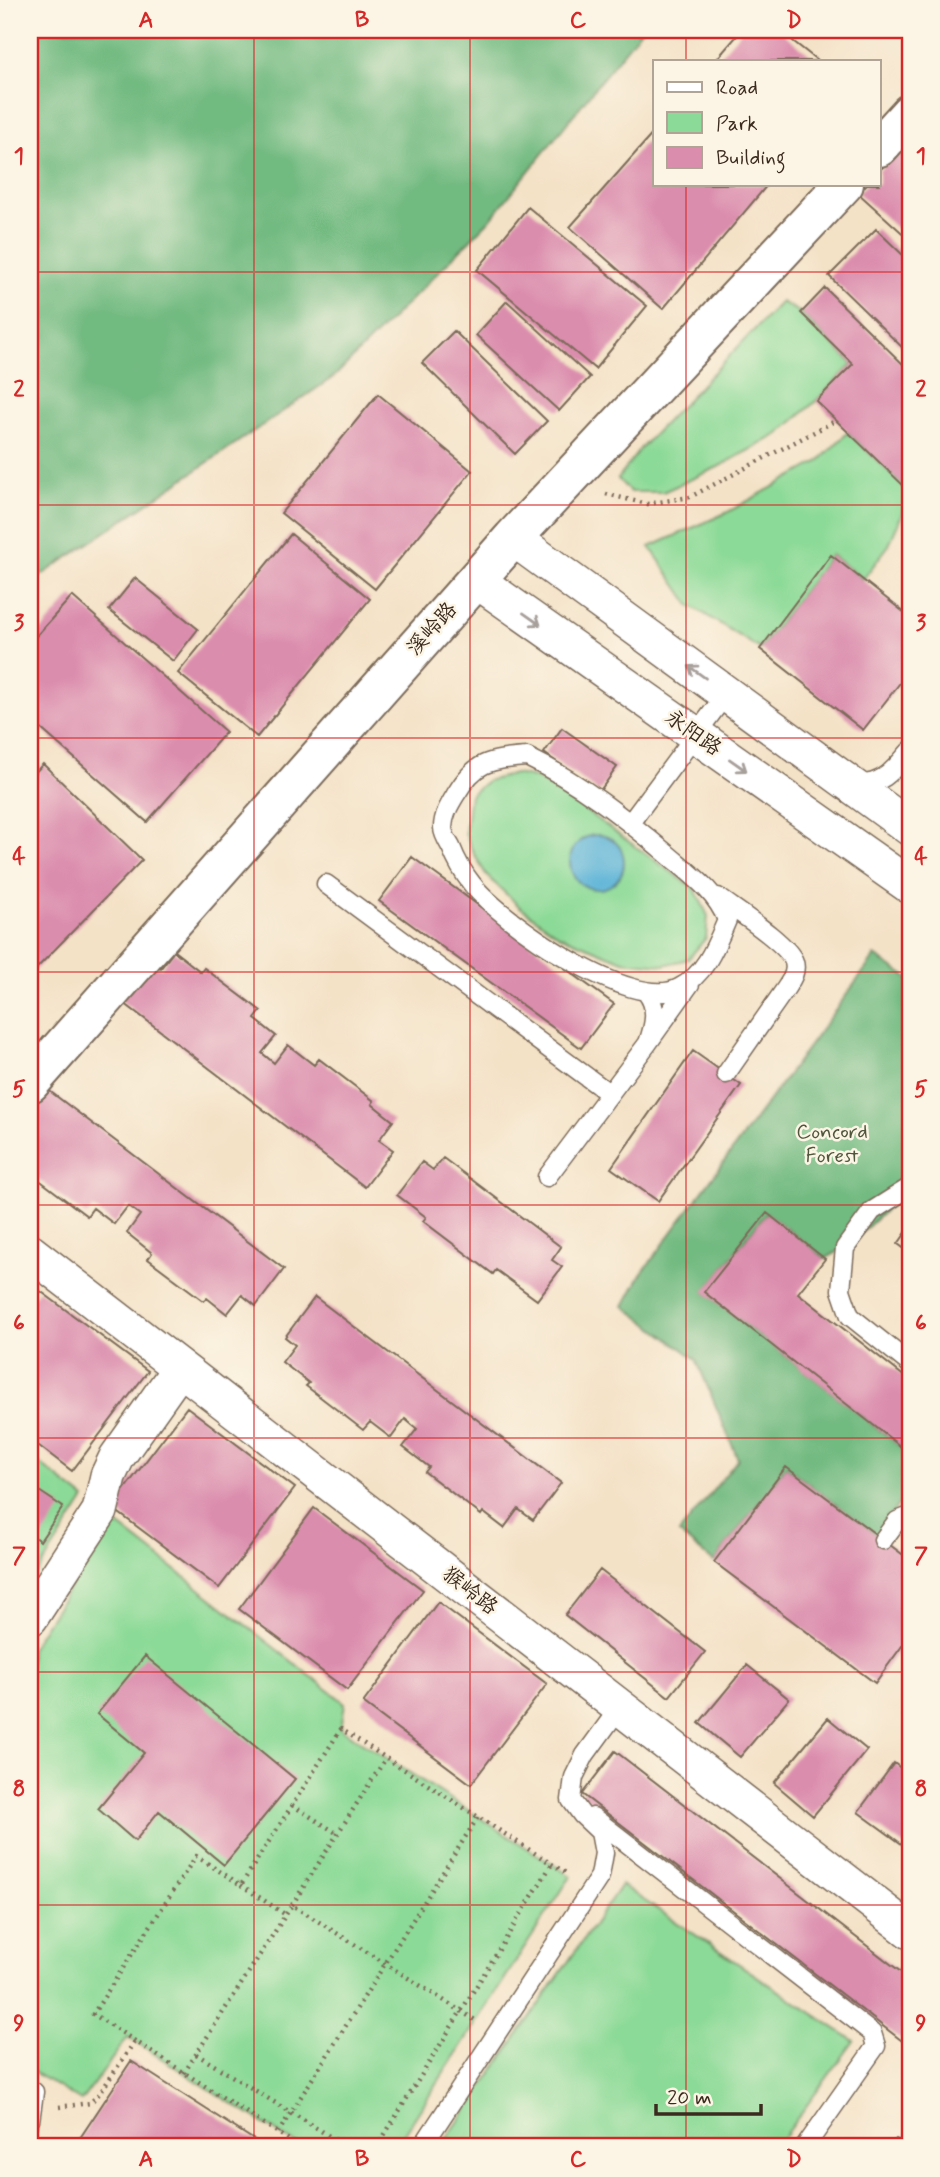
<svg xmlns="http://www.w3.org/2000/svg" width="940" height="2177" viewBox="0 0 940 2177" font-family="Mynerve,'LXGW WenKai TC',sans-serif">
  <style>
    .green { fill: #8cda97; stroke: #64825a; stroke-width: 2 }
    .forest { fill: #71ba80; stroke: #56724f; stroke-width: 2 }
    .water { fill: #5bb4d8; stroke: #4b6f7b; stroke-width: 2 }
    .building { fill: #db8dad }
    .lines { fill: none; stroke-linecap: round; stroke-linejoin: round }
    .service-casing { stroke: #7c6a59; stroke-width: 21 }
    .minor-casing { stroke: #7c6a59; stroke-width: 38 }
    .tertiary-casing { stroke: #7c6a59; stroke-width: 42 }
    .path { stroke: #7c6a59; stroke-width: 4.5; stroke-dasharray: 2 5; stroke-linecap: butt }
    .service { stroke: #fff; stroke-width: 18 }
    .minor { stroke: #fff; stroke-width: 35 }
    .tertiary { stroke: #fff; stroke-width: 38 }
    .oneway { stroke: #a79f9a }
    .grid { fill: none; stroke: #d62828; stroke-width: 2; stroke-opacity: 0.55 }
    .labels { text-anchor: middle; dominant-baseline: central; stroke-width: 5; stroke-linejoin: round; paint-order: stroke }
    .street-label { font-size: 21px; fill: #3b2a1e; stroke: #fcf5e5 }
    .park-label { font-size: 21px; fill: #4f563c; stroke: #fcf5e5 }
    .neatline { fill: none; stroke: #d62828; stroke-width: 2.5 }
    .grid-label { font-size: 23px; text-anchor: middle; font-weight: bold; fill: #d62828 }
  </style>
  <rect width="100%" height="100%" fill="#fcf5e5"/>
  <filter id="ink" filterUnits="userSpaceOnUse"><feTurbulence type="fractalNoise" baseFrequency=".0143" numOctaves="2"/><feDisplacementMap in="SourceGraphic" scale="14" xChannelSelector="R" yChannelSelector="G"/><feConvolveMatrix kernelMatrix="1 2 1 2 8 2 1 2 1" color-interpolation-filters="sRGB"/></filter>
  <filter id="wash" filterUnits="userSpaceOnUse"><feTurbulence type="fractalNoise" baseFrequency=".00686" numOctaves="4" result="noise"/><feDisplacementMap in="SourceGraphic" scale="28" xChannelSelector="R" yChannelSelector="G"/><feGaussianBlur stdDeviation="1.57" result="paint"/><feColorMatrix in="noise" values="0 0 0 0 0 0 0 0 0 0 0 0 0 0 0 0 0 1.4 0 .05"/><feComposite in="paint" operator="in"/></filter>
  <g filter="url(#wash)">
    <rect width="100%" height="100%" fill="#f4e2c7"/>
    <path class="green" d="M 781,302 L 801,313 L 853,364 L 816,401 L 779,434 L 718,467 L 663,492 L 630,492 L 618,479 L 640,449 Z
      M 848,432 L 910,492 L 910,495 L 889,545 L 863,579 L 831,555 L 760,649 L 690,605 L 650,547 L 726,513 L 818,462 Z
      M 515,774 L 535,778 L 562,794 L 695,889 L 708,916 L 706,938 L 688,959 L 664,965 L 623,961 L 559,935 L 520,907 L 487,876 L 474,854 L 465,833 L 470,795 L 487,781 Z
      M 30,1456 L 85,1499 L 30,1584 Z
      M 113,1521 L 345,1703 L 341,1729 L 571,1876 L 396,2147 L 300,2147 L 128,2037 L 81,2101 L 30,2070 L 30,1649 Z
      M 621,1885 L 854,2041 L 776,2147 L 441,2147 Z"/>
    <path class="forest" d="M 30,30 L 641,30 L 489,221 L 335,376 L 30,583 Z
      M 875,956 L 910,979 L 910,1187 L 845,1248 L 825,1259 L 766,1213 L 705,1292 L 910,1454 L 910,1489 L 876,1535 L 786,1467 L 714,1562 L 679,1533 L 738,1459 L 696,1359 L 624,1306 L 640,1276 Z"/>
    <path class="water" d="M570 862a27 27 0 1 1 54 0a27 27 0 1 1-54 0Z"/>
    <g id="blocks">
      <path class="building" d="M 742,30 L 779,30 L 818,61 L 715,61 Z
        M 655,131 L 655,184 L 768,184 L 663,309 L 570,227 Z
        M 910,137 L 910,240 L 858,193 L 867,184 L 879,184 L 879,171 Z
        M 528,207 L 647,306 L 595,369 L 477,270 Z
        M 876,229 L 910,262 L 910,355 L 829,276 Z
        M 825,288 L 910,371 L 910,492 L 816,401 L 853,364 L 801,313 Z
        M 507,301 L 590,377 L 559,411 L 476,335 Z
        M 454,331 L 547,421 L 515,454 L 422,363 Z
        M 378,394 L 472,471 L 375,589 L 281,513 Z
        M 291,534 L 370,599 L 257,737 L 178,673 Z
        M 831,555 L 910,617 L 910,670 L 863,730 L 760,649 Z
        M 135,578 L 198,629 L 173,661 L 109,610 Z
        M 72,596 L 226,732 L 147,822 L 30,719 L 30,643 Z
        M 562,728 L 617,767 L 599,792 L 544,753 Z
        M 43,764 L 142,860 L 30,975 L 30,778 Z
        M 412,857 L 614,1004 L 581,1048 L 379,901 Z
        M 174,951 L 201,972 L 204,968 L 261,1011 L 255,1019 L 276,1036 L 262,1053 L 274,1063 L 288,1045 L 314,1065 L 319,1059 L 374,1101 L 372,1104 L 393,1121 L 379,1140 L 393,1150 L 365,1187 L 120,1000 L 150,961 L 161,968 Z
        M 693,1051 L 741,1085 L 658,1201 L 611,1168 Z
        M 39,1083 L 284,1269 L 256,1306 L 242,1295 L 227,1314 L 207,1298 L 204,1301 L 148,1259 L 152,1253 L 127,1233 L 140,1215 L 128,1206 L 114,1224 L 93,1208 L 87,1216 L 30,1173 L 32,1169 L 30,1167 L 30,1095 Z
        M 443,1158 L 561,1247 L 552,1260 L 562,1267 L 537,1300 L 496,1270 L 493,1274 L 423,1221 L 426,1217 L 397,1195 L 422,1162 L 433,1170 Z
        M 767,1213 L 825,1259 L 798,1293 L 910,1381 L 910,1454 L 704,1292 Z
        M 910,1227 L 910,1253 L 898,1244 Z
        M 39,1290 L 148,1371 L 72,1471 L 30,1439 L 30,1302 Z
        M 315,1297 L 561,1483 L 533,1520 L 518,1509 L 504,1528 L 483,1512 L 481,1515 L 425,1472 L 429,1467 L 403,1447 L 417,1429 L 405,1419 L 391,1438 L 370,1422 L 363,1430 L 306,1386 L 309,1383 L 282,1362 L 295,1345 L 285,1337 Z
        M 187,1407 L 295,1488 L 219,1588 L 111,1507 Z
        M 786,1467 L 910,1560 L 910,1635 L 875,1683 L 714,1562 Z
        M 30,1485 L 63,1507 L 40,1541 L 30,1534 Z
        M 314,1508 L 423,1590 L 347,1690 L 239,1609 Z
        M 600,1570 L 705,1652 L 669,1697 L 565,1615 Z
        M 438,1602 L 547,1684 L 471,1784 L 363,1703 Z
        M 145,1656 L 295,1779 L 224,1865 L 159,1811 L 135,1841 L 98,1809 L 144,1753 L 97,1714 Z
        M 747,1665 L 789,1699 L 740,1757 L 699,1723 Z
        M 828,1718 L 867,1750 L 813,1816 L 774,1783 Z
        M 615,1751 L 910,1979 L 910,2047 L 582,1794 Z
        M 894,1763 L 910,1775 L 910,1850 L 858,1812 Z
        M 131,2061 L 265,2147 L 74,2147 Z
        M 910,2129 L 910,2147 L 891,2147 L 896,2139 L 901,2142 Z"/>
    </g>
  </g>
  <g filter="url(#ink)">
    <use href="#blocks" fill-opacity="0" stroke="#7c6a59" stroke-width="2"/>
    <g class="lines">
      <g class="service-casing">
        <path id="service" d="M 527,757 C 579,782 622,816 666,853 C 689,873 716,891 727,920 C 716,946 705,975 679,988 C 632,1013 501,921 472,884 C 464,874 456,860 451,847 C 448,842 443,834 443,828 C 443,815 450,804 456,794 C 476,760 491,760 527,757 Z
          M 854,784 C 881,787 894,770 910,751
          M 630,823 L 726,694
          M 326,884 L 610,1094
          M 718,897 C 735,910 789,944 794,962 C 797,972 791,980 786,988 L 726,1074
          M 646,992 C 659,1007 654,1026 648,1043 L 690,984
          M 547,1177 L 648,1043
          M 910,1187 L 872,1211 L 845,1248 L 841,1290 L 850,1316 L 910,1364
          M 883,1540 L 897,1521 L 910,1516
          M 593,1817 L 872,2033 L 876,2046 L 805,2147
          M 30,2089 L 34,2092 L 30,2121
          M 422,2147 L 600,1876 L 604,1853 L 600,1832 L 582,1815 L 571,1800 L 574,1777 L 585,1755 L 620,1707"/>
      </g>
      <g class="minor-casing">
        <path id="minor" d="M 513,538 L 910,828
          M 476,580 L 910,886
          M 30,1252 L 910,1931
          M 30,1618 L 100,1511 L 108,1476 L 117,1457 L 180,1368"/>
      </g>
      <g class="tertiary-casing">
        <path id="tertiary" d="M 879,147 L 910,113
          M 30,1083 L 513,538 L 844,184"/>
      </g>
      <path class="path" d="M 606,494 L 647,504 L 690,497 L 837,420
        M 292,1805 L 338,1834
        M 241,1885 L 286,1915
        M 292,1905 L 386,1758 L 569,1875
        M 196,2054 L 347,2147
        M 184,2073 L 292,1905 L 475,2020
        M 59,2107 L 90,2103 L 100,2093 L 135,2041
        M 278,2133 L 478,1817
        M 300,2147 L 93,2014 L 196,1856 L 241,1885 L 341,1729 L 386,1758
        M 377,2147 L 552,1864"/>
      <use href="#service" class="service"/>
      <use href="#minor" class="minor"/>
      <use href="#tertiary" class="tertiary"/>
    </g>
    <defs><path id="oneway-shaft" d="M-6 0H5M1.5-3L5.5 0L1.5 3" fill="none" stroke-width="1.6" stroke-linecap="round" stroke-linejoin="round" transform="scale(1.75)"/></defs>
    <g class="oneway">
      <use href="#oneway-shaft" transform="translate(532 619) rotate(35)"/>
      <use href="#oneway-shaft" transform="translate(697 672) rotate(-144)"/>
      <use href="#oneway-shaft" transform="translate(738 765) rotate(35)"/>
    </g>
  </g>
  <path class="grid" d="M 254,30 L 254,2147M 470,30 L 470,2147M 686,30 L 686,61M 686,184 L 686,2147M 30,272 L 910,272M 30,505 L 910,505M 30,738 L 910,738M 30,972 L 910,972M 30,1205 L 910,1205M 30,1438 L 910,1438M 30,1672 L 910,1672M 30,1905 L 910,1905"/>
  <g class="labels">
    <g class="street-label">
      <text transform="translate(432 629) rotate(-48)">溪岭路</text>
      <text transform="translate(693 733) rotate(35)">永阳路</text>
      <text transform="translate(470 1591) rotate(38)">猴岭路</text>
    </g>
    <g class="park-label">
      <text x="832" y="1132">Concord<tspan x="832" dy="24">Forest</tspan></text>
    </g>
  </g>
  <rect width="940" height="2177" fill="none" stroke="#fcf5e5" stroke-width="77"/>
  <rect x="653" y="60" width="228" height="126" fill="#fcf5e5" stroke="#afa495" stroke-width="2"/>
  <rect x="667" y="82" width="35" height="10" fill="#ffffff" stroke="#afa495" stroke-width="2"/>
  <text x="716" y="94" font-size="21" fill="#3b2a1e">Road</text>
  <rect x="667" y="112" width="35" height="21" fill="#8cda97" stroke="#afa495" stroke-width="2"/>
  <text x="716" y="130" font-size="21" fill="#3b2a1e">Park</text>
  <rect x="667" y="147" width="35" height="21" fill="#db8dad" stroke="#afa495" stroke-width="2"/>
  <text x="716" y="164" font-size="21" fill="#3b2a1e">Building</text>
  <path d="M656 2104v10h105v-10" fill="none" stroke="#3b2a1e" stroke-width="3.5"/>
  <text x="667" y="2104" font-size="21" fill="#3b2a1e" stroke="#fcf5e5" stroke-width="5" paint-order="stroke">20 m</text>
  <rect x="38" y="38" width="864" height="2100" class="neatline"/>
  <g class="grid-label">
    <text x="146" y="27">A</text>
    <text x="362" y="27">B</text>
    <text x="578" y="27">C</text>
    <text x="794" y="27">D</text>
    <text x="19" y="163">1</text>
    <text x="921" y="163">1</text>
    <text x="19" y="396">2</text>
    <text x="921" y="396">2</text>
    <text x="19" y="630">3</text>
    <text x="921" y="630">3</text>
    <text x="19" y="863">4</text>
    <text x="921" y="863">4</text>
    <text x="19" y="1096">5</text>
    <text x="921" y="1096">5</text>
    <text x="19" y="1330">6</text>
    <text x="921" y="1330">6</text>
    <text x="19" y="1563">7</text>
    <text x="921" y="1563">7</text>
    <text x="19" y="1796">8</text>
    <text x="921" y="1796">8</text>
    <text x="19" y="2030">9</text>
    <text x="921" y="2030">9</text>
    <text x="146" y="2166">A</text>
    <text x="362" y="2166">B</text>
    <text x="578" y="2166">C</text>
    <text x="794" y="2166">D</text>
  </g>
</svg>
